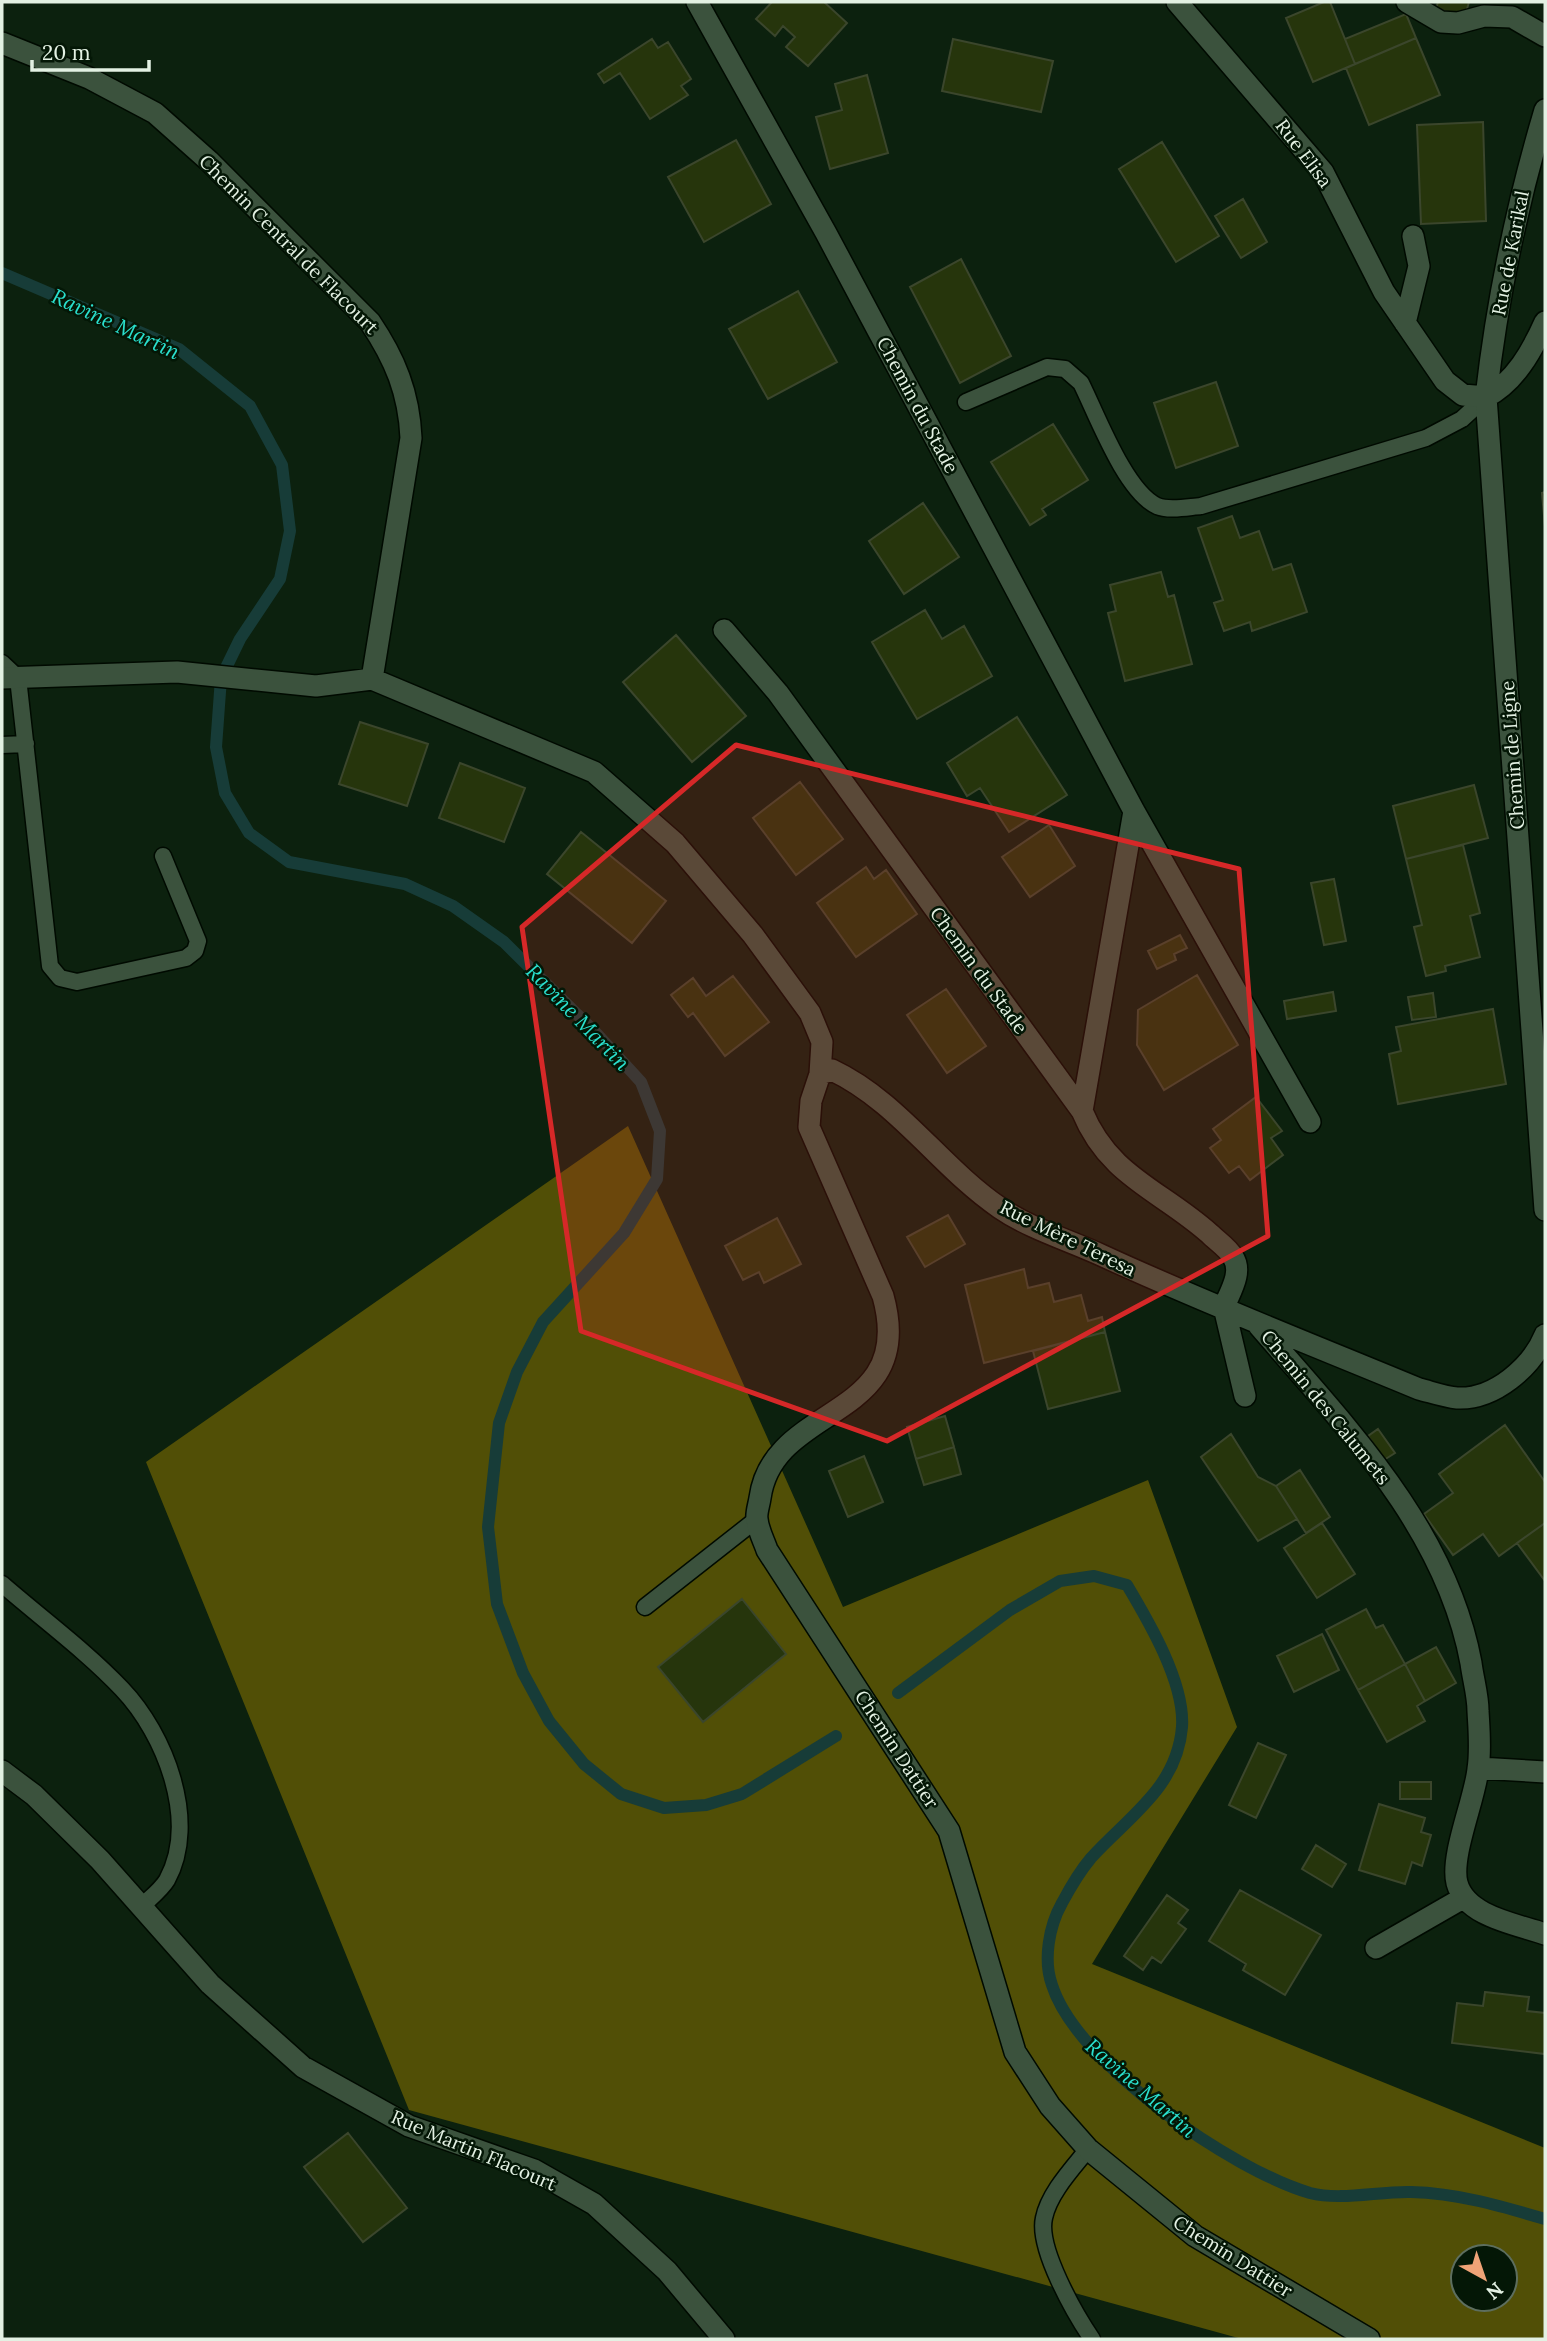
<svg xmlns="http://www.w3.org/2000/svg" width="1547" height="2341" viewBox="0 0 1547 2341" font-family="Lora,serif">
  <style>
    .forest { fill: #514f06; fill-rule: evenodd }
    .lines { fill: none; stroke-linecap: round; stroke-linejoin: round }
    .stream { stroke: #173c38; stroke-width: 12 }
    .building { fill: #26350c; stroke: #3b462c; stroke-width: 2 }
    .lane-casing { stroke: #000a00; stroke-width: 19 }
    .street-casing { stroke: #000a00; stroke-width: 24 }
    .lane { stroke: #3b523d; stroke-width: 16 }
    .street { stroke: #3b523d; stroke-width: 21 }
    .marked { fill: #d62828; fill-opacity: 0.2; stroke: #d62828; stroke-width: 5; stroke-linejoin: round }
    .labels { text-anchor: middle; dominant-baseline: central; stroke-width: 5; stroke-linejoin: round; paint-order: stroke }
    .street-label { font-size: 19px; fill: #e3f1e3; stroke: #041706 }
    .water-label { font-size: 21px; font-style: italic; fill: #2ae0ce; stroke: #041706 }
  </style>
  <rect width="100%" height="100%" fill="#0c210e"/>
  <path class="forest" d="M 628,1126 L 843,1607 L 1148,1480 L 1237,1727 L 1092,1964 L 1545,2148 L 1545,2339 L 1242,2339 L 409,2110 L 146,1462 ZM 1463,2257 L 1505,2257 L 1505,2299 L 1463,2299 Z"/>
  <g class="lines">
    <path class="stream" d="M 2,273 L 179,349 L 250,406 L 282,465 L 290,531 L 280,579 L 240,639 L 221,678 L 216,747 L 225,793 L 249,833 L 289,862 L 405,884 L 453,906 L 504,942 L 597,1034 L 641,1082 L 660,1131 L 657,1179 L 624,1233 L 543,1322 L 517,1372 L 499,1423 L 488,1527 L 497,1604 L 523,1673 L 549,1721 L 584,1764 L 621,1794 L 664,1808 L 706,1805 L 742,1794 L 836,1736
      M 898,1693 L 1010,1610 L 1060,1581 L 1094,1576 L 1127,1585 C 1149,1622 1185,1683 1182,1727 C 1177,1788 1128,1817 1091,1858 C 1080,1871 1070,1888 1062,1903 C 1049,1926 1043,1960 1052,1985 C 1077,2064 1232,2170 1310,2193 C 1341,2201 1379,2191 1411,2192 C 1457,2193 1501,2206 1545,2219"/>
  </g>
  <path class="building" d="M 772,2 L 824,2 L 847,23 L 808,66 L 786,47 L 795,37 L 783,26 L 775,36 L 756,19 Z
    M 1324,2 L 1330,2 L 1355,64 L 1313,82 L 1286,18 Z
    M 1438,2 L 1469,2 L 1465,16 L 1436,9 Z
    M 1406,14 L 1416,38 L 1355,64 L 1345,39 Z
    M 1416,38 L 1440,95 L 1369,125 L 1346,68 Z
    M 652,39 L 658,48 L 668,42 L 691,79 L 681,86 L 688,95 L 650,119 L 620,73 L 604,83 L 598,74 Z
    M 953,39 L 1053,61 L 1041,112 L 942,91 Z
    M 867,75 L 888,153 L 830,169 L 816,117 L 842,110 L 835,84 Z
    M 1483,122 L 1486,221 L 1421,224 L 1417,125 Z
    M 736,140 L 771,204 L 704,242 L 668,177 Z
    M 1162,142 L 1219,236 L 1176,262 L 1119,169 Z
    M 1243,199 L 1267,242 L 1241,258 L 1215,216 Z
    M 961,259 L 1011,356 L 960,383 L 910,287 Z
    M 798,291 L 837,362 L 768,399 L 729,329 Z
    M 1216,382 L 1238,446 L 1176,468 L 1154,403 Z
    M 1053,424 L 1088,480 L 1042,509 L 1046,515 L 1030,525 L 991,462 Z
    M 1545,492 L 1545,527 L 1542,493 Z
    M 923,503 L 959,557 L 904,594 L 869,541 Z
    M 1232,516 L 1240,538 L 1259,531 L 1273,570 L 1291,564 L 1307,612 L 1252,631 L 1250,622 L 1224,631 L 1214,603 L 1223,600 L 1198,528 Z
    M 1161,572 L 1168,597 L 1174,595 L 1192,664 L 1125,681 L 1108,613 L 1116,611 L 1110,585 Z
    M 925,610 L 942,639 L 964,626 L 992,676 L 917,719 L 872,642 Z
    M 676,635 L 746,716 L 692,762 L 623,682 Z
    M 1017,717 L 1067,795 L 1009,832 L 980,788 L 967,796 L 947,763 Z
    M 360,722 L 428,744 L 407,806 L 339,784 Z
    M 460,763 L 525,788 L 504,842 L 439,818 Z
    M 800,782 L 843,839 L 796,875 L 753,818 Z
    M 1474,785 L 1488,838 L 1406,859 L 1393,806 Z
    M 1049,825 L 1075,866 L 1030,897 L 1002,857 Z
    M 581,832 L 666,901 L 632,943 L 547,874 Z
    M 1463,845 L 1480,913 L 1470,916 L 1480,957 L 1445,966 L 1446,971 L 1426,976 L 1414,927 L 1422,925 L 1406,859 Z
    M 866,867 L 874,879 L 886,870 L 917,914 L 856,957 L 817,903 Z
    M 1334,879 L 1346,941 L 1324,945 L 1311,883 Z
    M 1180,935 L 1187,948 L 1174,954 L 1176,960 L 1157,969 L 1148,951 Z
    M 1197,975 L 1238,1045 L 1164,1090 L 1137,1045 L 1138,1010 Z
    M 733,976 L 769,1022 L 725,1056 L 693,1013 L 688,1017 L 671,995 L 693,978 L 706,996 Z
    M 946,989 L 986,1046 L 947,1073 L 907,1015 Z
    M 1333,992 L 1336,1011 L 1287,1019 L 1284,1001 Z
    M 1433,993 L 1436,1017 L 1412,1020 L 1408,997 Z
    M 1493,1009 L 1506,1084 L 1398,1104 L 1389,1054 L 1401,1051 L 1396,1027 Z
    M 1256,1097 L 1282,1131 L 1271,1138 L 1283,1155 L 1250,1180 L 1239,1166 L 1229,1173 L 1210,1148 L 1221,1140 L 1213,1129 Z
    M 948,1215 L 965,1244 L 925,1267 L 907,1237 Z
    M 777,1218 L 801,1264 L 764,1283 L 759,1272 L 743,1280 L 725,1246 Z
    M 1024,1269 L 1028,1288 L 1049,1283 L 1054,1302 L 1081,1295 L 1088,1321 L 1102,1317 L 1105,1332 L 984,1363 L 965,1285 Z
    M 1105,1332 L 1120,1391 L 1048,1409 L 1033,1351 Z
    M 945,1416 L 954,1447 L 916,1459 L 907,1427 Z
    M 1505,1425 L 1545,1482 L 1545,1523 L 1499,1556 L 1483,1534 L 1453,1555 L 1424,1514 L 1453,1493 L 1439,1474 Z
    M 1378,1429 L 1395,1453 L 1384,1460 L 1368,1436 Z
    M 1231,1434 L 1258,1477 L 1276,1486 L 1297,1519 L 1258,1541 L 1201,1457 Z
    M 954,1447 L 961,1474 L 924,1485 L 916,1459 Z
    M 864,1456 L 883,1502 L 848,1517 L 829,1471 Z
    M 1300,1470 L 1330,1517 L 1306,1533 L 1276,1486 Z
    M 1322,1523 L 1355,1574 L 1317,1598 L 1284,1548 Z
    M 1545,1523 L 1545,1581 L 1517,1543 Z
    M 742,1599 L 786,1654 L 703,1722 L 658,1667 Z
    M 1366,1609 L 1376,1628 L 1383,1625 L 1405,1664 L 1358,1690 L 1326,1630 Z
    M 1322,1634 L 1339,1670 L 1294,1692 L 1277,1656 Z
    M 1436,1647 L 1456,1683 L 1425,1701 L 1405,1664 Z
    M 1405,1664 L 1425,1701 L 1417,1706 L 1425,1721 L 1387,1742 L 1358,1690 Z
    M 1258,1743 L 1286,1755 L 1256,1818 L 1229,1805 Z
    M 1400,1782 L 1431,1782 L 1431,1799 L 1400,1799 Z
    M 1379,1804 L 1425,1818 L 1421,1832 L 1431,1835 L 1422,1866 L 1412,1862 L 1405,1884 L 1359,1870 Z
    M 1316,1845 L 1346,1864 L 1332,1887 L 1302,1869 Z
    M 1240,1890 L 1321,1935 L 1285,1995 L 1243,1970 L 1246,1964 L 1209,1941 Z
    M 1167,1895 L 1188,1910 L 1178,1923 L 1186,1929 L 1161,1963 L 1152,1957 L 1143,1970 L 1124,1956 Z
    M 1485,1992 L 1529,1997 L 1527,2011 L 1545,2013 L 1545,2054 L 1452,2043 L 1457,2003 L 1483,2006 Z
    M 348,2133 L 407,2208 L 363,2242 L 304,2167 Z"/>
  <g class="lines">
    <g class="lane-casing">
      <path id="lane" d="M 966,402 L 1047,367 L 1065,369 L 1081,383 C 1097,415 1125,491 1157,506 C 1169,511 1188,507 1201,506 L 1426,438 L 1462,419 L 1486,397
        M 2,663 L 18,678 L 50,966 L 60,978 L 77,982 L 186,958 L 195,951 L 198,941 L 163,856
        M 2,745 L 26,744
        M 2,1584 C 41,1618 86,1651 122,1689 C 165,1734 199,1821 167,1880 C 161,1890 149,1899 141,1907
        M 645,1607 L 757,1519
        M 1088,2149 C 1073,2168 1049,2193 1044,2218 C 1037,2248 1075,2314 1092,2339"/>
    </g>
    <g class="street-casing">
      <path id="street" d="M 697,2 L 826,233 L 1134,811 L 1310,1122
        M 1177,2 L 1323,172 L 1384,292 L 1445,381 L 1463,395 L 1486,397
        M 1407,2 L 1441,22 L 1458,23 L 1484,16 L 1512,17 L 1545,36
        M 2,43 L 89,78 L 155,113 L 209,161 L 370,322 C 395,359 409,393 411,438 L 372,679
        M 1545,110 C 1517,204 1497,300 1486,397 L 1545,1210
        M 1405,323 L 1419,266 L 1413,236
        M 1486,397 C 1515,382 1532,351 1545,322
        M 724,630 L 778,693 L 1082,1111
        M 2,678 L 177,672 L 316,686 L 372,679 L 594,772 L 675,843 L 753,935 L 810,1013 L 822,1042 L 820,1074 L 811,1101 L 809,1127 L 883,1296 C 918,1422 773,1402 760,1498 C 759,1505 756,1513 757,1519 C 758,1530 764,1541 767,1550 L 949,1831 L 1015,2052 L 1050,2106 L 1088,2149 L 1195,2236 L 1369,2339
        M 1134,811 L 1082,1111 C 1109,1177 1161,1190 1210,1234 C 1217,1241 1228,1248 1233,1257 C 1243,1272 1230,1292 1224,1307
        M 820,1074 L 832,1070 C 898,1101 940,1167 1000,1208 C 1029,1228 1068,1240 1101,1255 C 1205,1303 1313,1345 1419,1389 C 1431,1392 1445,1397 1457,1398 C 1494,1400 1532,1367 1545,1335
        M 1224,1307 L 1245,1396
        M 1259,1326 C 1346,1427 1446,1528 1471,1663 C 1473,1679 1478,1695 1478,1711 C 1479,1729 1481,1750 1478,1769 C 1475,1799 1450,1856 1457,1883 C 1466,1917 1517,1924 1545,1934
        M 1479,1768 L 1545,1772
        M 2,1771 L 34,1795 L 100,1860 L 210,1984 L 303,2067 L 409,2126 L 534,2170 L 594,2204 L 667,2271 L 724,2339
        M 1376,1948 L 1463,1898"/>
    </g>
    <use href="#lane" class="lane"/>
    <use href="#street" class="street"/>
  </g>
  <path class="marked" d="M 736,745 L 1239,869 L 1268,1236 L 887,1441 L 581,1331 L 522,927 Z"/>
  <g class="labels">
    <g class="street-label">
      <text transform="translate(1304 153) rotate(53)">Rue Elisa</text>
      <text transform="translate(289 244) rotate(45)">Chemin Central de Flacourt</text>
      <text transform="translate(1510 253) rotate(-79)">Rue de Karikal</text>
      <text transform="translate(918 405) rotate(62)">Chemin du Stade</text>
      <text transform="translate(1512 755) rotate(-94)">Chemin de Ligne</text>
      <text transform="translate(979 970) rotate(54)">Chemin du Stade</text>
      <text transform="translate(1068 1238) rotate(26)">Rue Mère Teresa</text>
      <text transform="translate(1326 1407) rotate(51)">Chemin des Calumets</text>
      <text transform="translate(897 1749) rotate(57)">Chemin Dattier</text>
      <text transform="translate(474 2150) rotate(23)">Rue Martin Flacourt</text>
      <text transform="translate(1233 2256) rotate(32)">Chemin Dattier</text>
    </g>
    <g class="water-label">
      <text transform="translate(116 324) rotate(25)">Ravine Martin</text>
      <text transform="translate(578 1017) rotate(46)">Ravine Martin</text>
      <text transform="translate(1141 2088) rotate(41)">Ravine Martin</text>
    </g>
  </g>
  <rect width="1547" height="2341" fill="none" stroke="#e3f1e3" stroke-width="7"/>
  <g transform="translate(1484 2278) rotate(140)"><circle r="33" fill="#041706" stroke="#5d6e5e" stroke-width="2"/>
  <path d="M0-5L12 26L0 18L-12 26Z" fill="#efa377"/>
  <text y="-10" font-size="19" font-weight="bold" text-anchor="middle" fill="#e3f1e3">N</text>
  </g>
  <path d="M32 60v10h117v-10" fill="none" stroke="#e3f1e3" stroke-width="3.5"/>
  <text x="42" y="60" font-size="21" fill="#e3f1e3" stroke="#041706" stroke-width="5" paint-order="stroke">20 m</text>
</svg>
